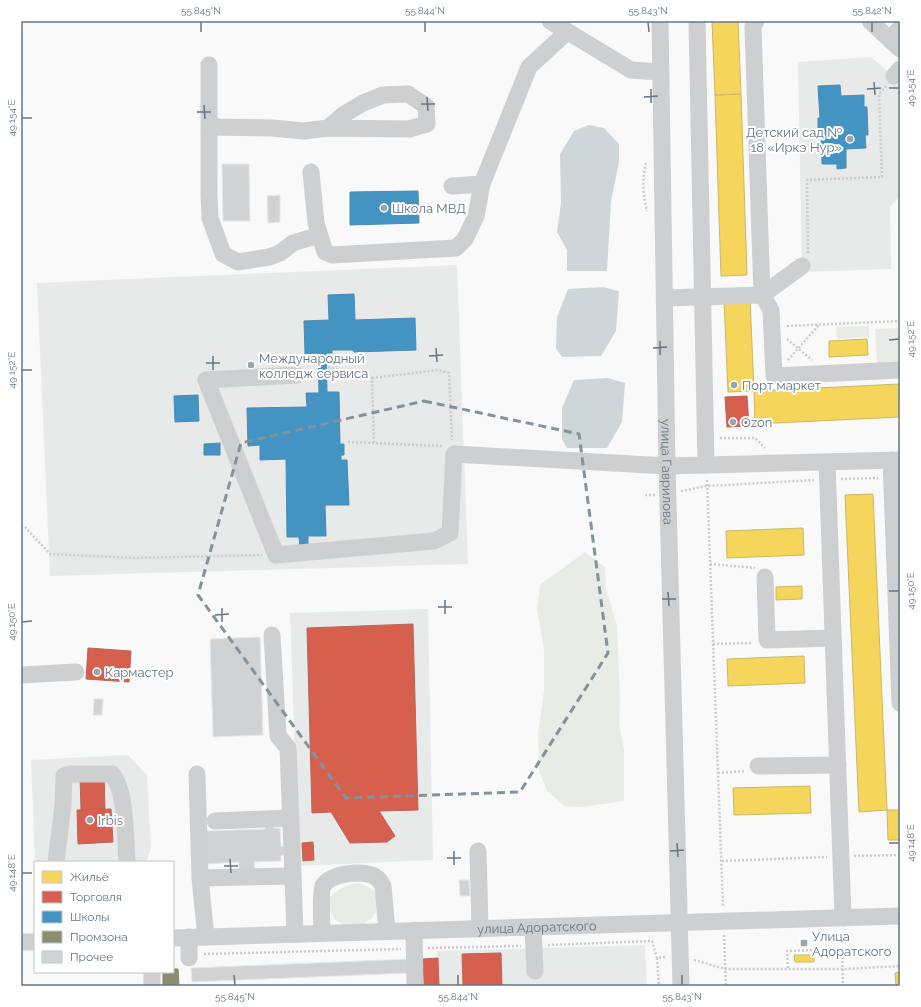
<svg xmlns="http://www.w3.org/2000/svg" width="921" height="1007" viewBox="0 0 921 1007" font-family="Raleway,sans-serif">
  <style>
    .built { fill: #e8e9e9 }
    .green { fill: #e8ebe6 }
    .water { fill: #ced6d9 }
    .homes { fill: #f6d55c; stroke: #cab868 }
    .shops { fill: #d6604d; stroke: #b4675d }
    .schools { fill: #4393c3; stroke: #4d8ab0 }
    .industry { fill: #8c8c6e; stroke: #808574 }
    .building { fill: #d0d2d3; stroke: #e8e8e8 }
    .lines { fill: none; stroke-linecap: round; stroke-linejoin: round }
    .path { stroke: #cbcccd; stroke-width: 2.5; stroke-dasharray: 2 2; stroke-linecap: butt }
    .minor { stroke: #cecfd0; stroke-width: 17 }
    .marked { fill: none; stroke: #84929c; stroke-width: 3; stroke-dasharray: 8 5; stroke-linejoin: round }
    .ticks { fill: none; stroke: #657683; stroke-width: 1.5 }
    .poi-dot { fill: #99a4ac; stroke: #fff; stroke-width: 1.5 }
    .labels { text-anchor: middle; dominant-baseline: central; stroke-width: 4; stroke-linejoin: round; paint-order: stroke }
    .poi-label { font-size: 13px; fill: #657683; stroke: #fff; text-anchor: start }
    .street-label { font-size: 13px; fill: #657683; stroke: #fff }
    .neatline { fill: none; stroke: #657683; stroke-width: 1.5 }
    .ticks-label { font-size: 10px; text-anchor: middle; fill: #657683 }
  </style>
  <rect width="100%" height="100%" fill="#f9f9f9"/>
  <path class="built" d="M 871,57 L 900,82 L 900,196 L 890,207 L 891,269 L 802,272 L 798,62 Z
    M 457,265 L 468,564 L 50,576 L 37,283 Z
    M 428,609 L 433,860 L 299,866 L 290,613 Z
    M 128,755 L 147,775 L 151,848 L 146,862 L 35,862 L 31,760 Z
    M 645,945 L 647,986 L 439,986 L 437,951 Z"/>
  <path class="green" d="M 869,326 L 869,337 L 837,339 L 836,327 Z
    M 900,328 L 900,363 L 877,364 L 875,329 Z
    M 585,552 L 605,567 L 606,589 L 617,626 L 620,699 L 619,724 L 624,750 L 624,801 L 583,807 L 565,806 L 547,791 L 539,771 L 538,734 L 544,691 L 544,650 L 537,609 L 540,585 Z
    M 358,883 C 374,888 375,890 379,906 L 372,918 L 363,924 L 343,924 L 334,919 L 329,908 L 329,898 C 338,889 345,885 358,883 Z"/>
  <path class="water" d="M 589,125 L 604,128 L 619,144 L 619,162 L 611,201 L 607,271 L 567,271 L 567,250 L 557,232 L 561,203 L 560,154 L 574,131 Z
    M 603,287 L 619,291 L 616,331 L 601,356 L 562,357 L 556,348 L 557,317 L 568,289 Z
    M 608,378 L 625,383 L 622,422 L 607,448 L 567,448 L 562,439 L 562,408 L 574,380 Z"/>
  <path class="homes" d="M 712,21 L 738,21 L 741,94 L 715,95 Z
    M 741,94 L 747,275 L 721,276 L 715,95 Z
    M 750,299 L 754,391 L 728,392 L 724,300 Z
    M 867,339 L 868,355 L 829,357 L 829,341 Z
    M 900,384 L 900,417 L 755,424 L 754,391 Z
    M 873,494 L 887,810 L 859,812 L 845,495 Z
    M 803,528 L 804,555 L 727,558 L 726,531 Z
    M 802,586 L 802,599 L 776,600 L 776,587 Z
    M 804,656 L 805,683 L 728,686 L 727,659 Z
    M 810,786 L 811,813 L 734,815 L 733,788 Z
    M 887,810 L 900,810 L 900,840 L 888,840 Z
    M 794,955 L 814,955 L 814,962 L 795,962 Z
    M 900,972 L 900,986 L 896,986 L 895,973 Z"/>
  <path class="shops" d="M 747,396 L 749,426 L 727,427 L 725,397 Z
    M 413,624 L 418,810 L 379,811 L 395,836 L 387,842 L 350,843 L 331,812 L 312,813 L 307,628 Z
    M 88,648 L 131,651 L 129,682 L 86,679 Z
    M 104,774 L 105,809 L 81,810 L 80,775 Z
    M 111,809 L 113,842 L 78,844 L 77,810 Z
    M 313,842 L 314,860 L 303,861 L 302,843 Z
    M 501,953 L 502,986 L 463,986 L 462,954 Z
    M 438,958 L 439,986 L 424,986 L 423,959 Z"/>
  <path class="schools" d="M 840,85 L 841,96 L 864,95 L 864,107 L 867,107 L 868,135 L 865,135 L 866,148 L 846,149 L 846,168 L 837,169 L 837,164 L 822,164 L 821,127 L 818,128 L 818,118 L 820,118 L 818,86 Z
    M 418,191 L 419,223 L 350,225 L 350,192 Z
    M 354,294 L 355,320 L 415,318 L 416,350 L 354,352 L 353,350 L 332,350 L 332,353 L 326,353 L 327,392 L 339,392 L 340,444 L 344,444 L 344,455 L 341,455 L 341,460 L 347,460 L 349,505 L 325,505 L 326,536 L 308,536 L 308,548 L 300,549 L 299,537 L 287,537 L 286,459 L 260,460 L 260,445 L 248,446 L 247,408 L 307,407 L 306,393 L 319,393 L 318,353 L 305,354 L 304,321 L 329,320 L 328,295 Z
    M 198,395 L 199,421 L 175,422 L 174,396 Z
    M 220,443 L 220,455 L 204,455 L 204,444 Z"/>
  <path class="industry" d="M 173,969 L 178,969 L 179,986 L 163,986 L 163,972 L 173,972 Z"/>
  <path class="building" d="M 222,164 L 249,164 L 250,221 L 223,221 Z
    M 280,195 L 280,222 L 268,223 L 267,196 Z
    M 260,637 L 263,735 L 213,737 L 210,639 Z
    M 94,699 L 103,699 L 102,715 L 93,715 Z
    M 265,825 L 274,825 L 274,828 L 280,828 L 281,847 L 284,846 L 284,855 L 281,856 L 281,861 L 254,862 L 255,869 L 239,875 L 239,862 L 207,864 L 206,831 L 265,829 Z
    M 459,880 L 469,880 L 470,896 L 460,896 Z
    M 410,959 L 410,973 L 192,982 L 191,968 Z"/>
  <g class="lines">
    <path class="path" d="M 646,163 C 642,178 643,196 647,211
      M 808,253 L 807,180 L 882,177 L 879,94 L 886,86
      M 787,326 L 900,321
      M 787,339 L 812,360
      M 788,360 L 819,325
      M 328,367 L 372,378 L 374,443
      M 372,378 L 438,370 L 449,373 L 452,440
      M 720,438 L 755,438 L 765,448
      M 348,442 L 442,446
      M 841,479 L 878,478
      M 707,480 L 723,906
      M 681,491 L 707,486 L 814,480
      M 645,495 L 655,495
      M 21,527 L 25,527 L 50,554 L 135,558 L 262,555
      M 710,564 L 755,568
      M 713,644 L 753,643
      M 718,773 L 746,771
      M 854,856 L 900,855
      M 722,861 L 827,857
      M 724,935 L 726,986
      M 548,945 L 652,941 L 657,958 L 666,957
      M 428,948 L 521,946
      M 204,954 L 401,949
      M 657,958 L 659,986
      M 694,960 L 725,969 L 843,969 L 900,966
      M 788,968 L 787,951 L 842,949 L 843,986"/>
    <g class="minor">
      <path d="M 550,21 L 631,70 L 660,72"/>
      <path id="s1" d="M 660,21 L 667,466 L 681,986"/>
      <path d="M 697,21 L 706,465"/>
      <path d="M 756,21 L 753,27 L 762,295"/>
      <path d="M 870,21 L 900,49"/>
      <path d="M 890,39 L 900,28"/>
      <path d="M 209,65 L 209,195 L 210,218 L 223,254 L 238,262 L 269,257 L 280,253 L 293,243 L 319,235"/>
      <path d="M 894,76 L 900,69"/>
      <path d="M 210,127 L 272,128 L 304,131 L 328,128 L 343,115 L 363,103 L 383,95 L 408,94 L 426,106 L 427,124 L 409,129 L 328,128"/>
      <path d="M 311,172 L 316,223 L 325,252 L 332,255 L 456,248 L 465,239 L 476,216 L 482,184"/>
      <path d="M 452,186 L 482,184 L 529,67 L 567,32"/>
      <path d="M 762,295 L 802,266"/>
      <path d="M 665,298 L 762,295 L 771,310 L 774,376 L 900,370"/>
      <path d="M 297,375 L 206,380 L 276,555 L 434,541 L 450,533 L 454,454 L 667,466 L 900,460"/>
      <path d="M 891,460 L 900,703"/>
      <path d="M 827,462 L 843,918"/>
      <path d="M 765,577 L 767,640 L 833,638"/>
      <path d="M 272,635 L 278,736 L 288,748 L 293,876"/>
      <path d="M 21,675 L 76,672"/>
      <path d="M 758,766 L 838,765"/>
      <path d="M 197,774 L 200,878 L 293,876 L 295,934"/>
      <path d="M 215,821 L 291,818"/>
      <path d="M 478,851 L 480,929"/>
      <path d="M 56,862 L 63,805 L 64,776 L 71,774 L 112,774 C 127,792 125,839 127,862"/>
      <path d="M 200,878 L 206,937"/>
      <path d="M 533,927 L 535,971"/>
      <path d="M 414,930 L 415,986"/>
      <path d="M 322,933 C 322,924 320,892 323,886 C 331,873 359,871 372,875 C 377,877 381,882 383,886 L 387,931"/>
      <path d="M 189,937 L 189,958"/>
      <path id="s2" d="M 173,938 L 900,916"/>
      <path d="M 21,942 L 35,942"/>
      <path d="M 152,972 L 152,986"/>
    </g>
  </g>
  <path class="marked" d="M 424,401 L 579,434 L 608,653 L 520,792 L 346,798 L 198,595 L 241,443 Z"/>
  <path class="ticks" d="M 201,22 L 201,32M 425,22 L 425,32M 648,22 L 649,32M 872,22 L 872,32M 874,82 L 875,95M 889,88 L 899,88M 651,89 L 651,103M 867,89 L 881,88M 427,97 L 428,111M 644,97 L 658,96M 421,104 L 435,104M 204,105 L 205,119M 197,112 L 211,112M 22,118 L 32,118M 889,340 L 899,339M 660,341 L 660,355M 436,348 L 437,362M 653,348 L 667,347M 213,356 L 213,370M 429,356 L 443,355M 206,363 L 220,363M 22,370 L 32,370M 889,591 L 899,591M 668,592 L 669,606M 662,599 L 676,599M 445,600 L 445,614M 438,607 L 452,607M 222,608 L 222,622M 215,615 L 229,614M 22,622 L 32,621M 677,843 L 678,857M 889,843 L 899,843M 454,851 L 454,865M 670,851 L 684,850M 447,858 L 461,858M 230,859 L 231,873M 224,866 L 238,866M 22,873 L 32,873M 234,975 L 235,985M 458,975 L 458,985M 682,975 L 682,985"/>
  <g class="poi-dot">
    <circle cx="850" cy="139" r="4"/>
    <circle cx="384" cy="208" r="4"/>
    <circle cx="251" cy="365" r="4"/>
    <circle cx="734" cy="385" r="4"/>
    <circle cx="733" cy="422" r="4"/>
    <circle cx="97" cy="672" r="4"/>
    <circle cx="90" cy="820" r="4"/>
    <rect x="800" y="939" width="8" height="8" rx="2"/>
  </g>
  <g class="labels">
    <g class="poi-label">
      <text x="842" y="132" text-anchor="end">Детский сад №<tspan x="842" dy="15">18 «Иркэ Нур»</tspan></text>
      <text x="392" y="208">Школа МВД</text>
      <text x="259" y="358">Международный<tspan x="259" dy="15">колледж сервиса</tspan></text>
      <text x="742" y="385">Порт маркет</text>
      <text x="741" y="422">Ozon</text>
      <text x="105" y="672">Кармастер</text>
      <text x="98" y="820">Irbis</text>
      <text x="812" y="936">Улица<tspan x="812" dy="15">Адоратского</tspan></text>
    </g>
    <g class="street-label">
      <text stroke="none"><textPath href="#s1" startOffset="451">улица Гаврилова</textPath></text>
      <text stroke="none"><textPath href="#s2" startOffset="364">улица Адоратского</textPath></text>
    </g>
  </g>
  <rect width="921" height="1007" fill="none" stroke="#ffffff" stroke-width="44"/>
  <rect x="34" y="861" width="140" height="112" fill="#ffffff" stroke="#c1c8cd"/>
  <rect x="42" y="871" width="20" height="12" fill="#f6d55c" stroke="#c1c8cd"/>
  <text x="70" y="881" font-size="12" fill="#657683">Жильё</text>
  <rect x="42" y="891" width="20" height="12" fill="#d6604d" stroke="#c1c8cd"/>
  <text x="70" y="901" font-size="12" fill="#657683">Торговля</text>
  <rect x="42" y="911" width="20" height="12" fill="#4393c3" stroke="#c1c8cd"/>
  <text x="70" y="921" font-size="12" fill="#657683">Школы</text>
  <rect x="42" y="931" width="20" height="12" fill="#8c8c6e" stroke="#c1c8cd"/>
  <text x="70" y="941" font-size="12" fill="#657683">Промзона</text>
  <rect x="42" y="951" width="20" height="12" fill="#d0d2d3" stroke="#c1c8cd"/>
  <text x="70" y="961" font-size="12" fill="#657683">Прочее</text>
  <rect x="22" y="22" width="877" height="963" class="neatline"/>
  <g class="ticks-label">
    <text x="201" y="14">55.845°N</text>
    <text x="425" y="14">55.844°N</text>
    <text x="648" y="14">55.843°N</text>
    <text x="872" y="14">55.842°N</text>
    <text transform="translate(910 88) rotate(-90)" y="4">49.154°E</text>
    <text transform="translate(11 118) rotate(-90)" y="4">49.154°E</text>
    <text transform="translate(910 339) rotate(-90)" y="4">49.152°E</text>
    <text transform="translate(11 370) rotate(-90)" y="4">49.152°E</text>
    <text transform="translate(910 591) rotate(-90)" y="4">49.150°E</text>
    <text transform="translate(11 622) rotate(-90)" y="4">49.150°E</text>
    <text transform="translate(910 843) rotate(-90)" y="4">49.148°E</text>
    <text transform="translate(11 873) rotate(-90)" y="4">49.148°E</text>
    <text x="235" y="1000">55.845°N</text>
    <text x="458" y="1000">55.844°N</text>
    <text x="682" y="1000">55.843°N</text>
  </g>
</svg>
